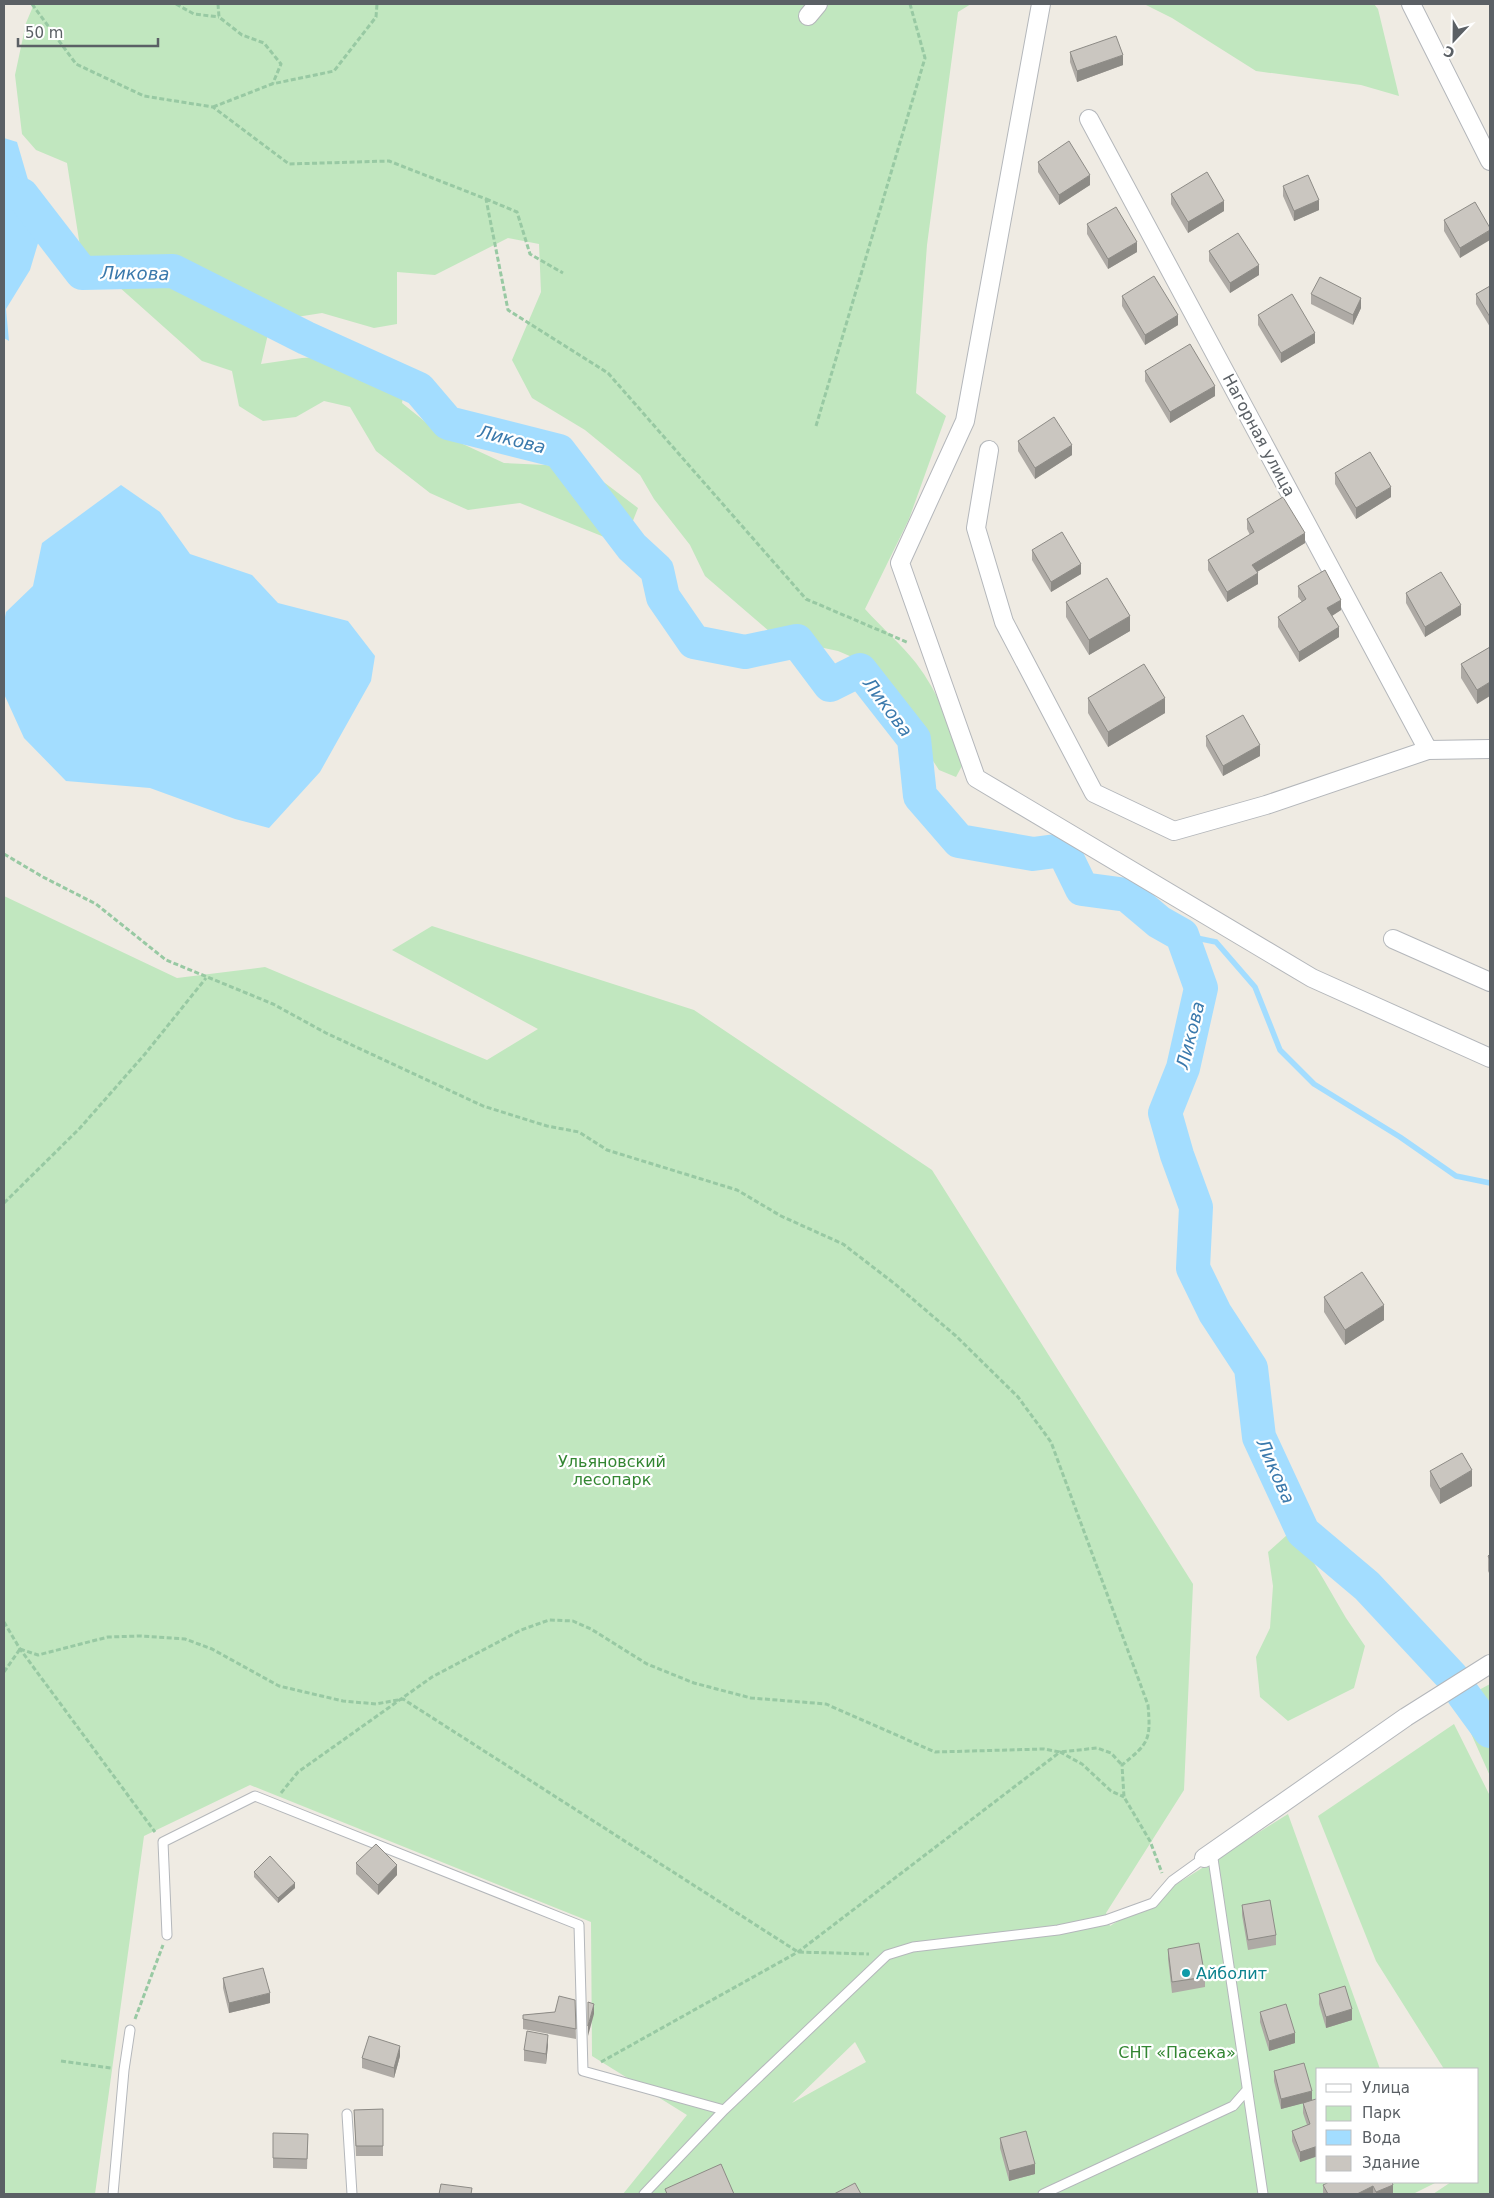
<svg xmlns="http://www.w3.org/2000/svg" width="1494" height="2198" viewBox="0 0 1494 2198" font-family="'DejaVu Sans',sans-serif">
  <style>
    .green { fill: #c1e7bf; fill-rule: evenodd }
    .water { fill: #a3ddff }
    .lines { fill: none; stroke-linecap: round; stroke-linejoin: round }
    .stream { stroke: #a3ddff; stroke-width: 5.5 }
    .river { stroke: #a3ddff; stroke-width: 34 }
    .lane-casing { stroke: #b4b7bb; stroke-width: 11 }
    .street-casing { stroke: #b4b7bb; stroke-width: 20 }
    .path { stroke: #98c9a3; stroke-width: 3; stroke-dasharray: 5 2.5; stroke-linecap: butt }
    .lane { stroke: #fff; stroke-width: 9 }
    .street { stroke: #fff; stroke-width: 18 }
    .wall { fill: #aeaaa5 }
    .shaded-wall { fill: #8d8b86 }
    .building { fill: #cac6c0; stroke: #8d8b86 }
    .culture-dot { fill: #0f9aa8; stroke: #fff; stroke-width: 2 }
    .labels { text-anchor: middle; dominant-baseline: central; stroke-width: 4.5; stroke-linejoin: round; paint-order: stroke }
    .street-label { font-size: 16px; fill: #5b6065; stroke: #fff }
    .park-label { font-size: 16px; fill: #338632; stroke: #fff }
    .culture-label { font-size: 16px; fill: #0d838f; stroke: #fff; text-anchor: start }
    .water-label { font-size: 18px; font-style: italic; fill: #3a79ac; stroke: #fff }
  </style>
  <rect width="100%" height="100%" fill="#efebe3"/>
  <path class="green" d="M 34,4 L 971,4 L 958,12 L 927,245 L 916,393 L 946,416 L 909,519 L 865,609 C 881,627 901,644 916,663 C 939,693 952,728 963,764 L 956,777 L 939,770 L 908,723 L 889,683 L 866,663 L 838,651 L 777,638 L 705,576 L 690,545 L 654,499 L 640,475 L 585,430 L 532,398 L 512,360 L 541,292 L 539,244 L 508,238 L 435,275 L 397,272 L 397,324 L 374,328 L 322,313 L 271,321 L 261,364 L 302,358 L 336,356 L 371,363 L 408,367 L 402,403 L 439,433 L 504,463 L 546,465 L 597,477 L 638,508 L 632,523 L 619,543 L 520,503 L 468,510 L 430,493 L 376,451 L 350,407 L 324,401 L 296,417 L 263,421 L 239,406 L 232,371 L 202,361 L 81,253 L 67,163 L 36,150 L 22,134 L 15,75 L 26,23 Z
    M 1144,4 L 1374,4 L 1378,9 L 1399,96 L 1361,85 L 1256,71 L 1172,18 Z
    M 4,896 L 177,978 L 265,967 L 487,1060 L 538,1029 L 392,950 L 432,926 L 694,1010 L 932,1170 L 1193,1584 L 1184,1790 L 1106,1913 L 1110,1926 L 1288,1814 L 1380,2069 L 1318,2069 L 1318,2182 L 1437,2182 L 1413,2194 L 623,2194 L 687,2115 L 592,2056 L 591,1922 L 250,1785 L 144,1836 L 95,2194 L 4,2194 ZM 855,2042 L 866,2062 L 792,2103 Z
    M 1287,1535 L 1307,1551 L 1346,1618 L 1365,1646 L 1354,1688 L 1288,1721 L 1260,1697 L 1256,1657 L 1270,1628 L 1273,1586 L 1268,1552 Z
    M 1490,1684 L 1490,1776 L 1457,1702 Z
    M 1454,1724 L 1490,1796 L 1490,2194 L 1433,2194 L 1451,2182 L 1478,2182 L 1478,2069 L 1444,2069 L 1376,1961 L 1318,1816 Z"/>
  <path class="water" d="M 4,138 L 17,142 L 31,190 L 47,213 L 30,270 L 6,309 L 9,341 L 4,338 Z
    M 121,485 L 160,512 L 190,554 L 252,575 L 278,603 L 348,621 L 375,656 L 371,681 L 320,772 L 269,828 L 235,819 L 150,788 L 66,781 L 24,738 L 4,694 L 4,622 L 6,612 L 33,586 L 42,543 Z"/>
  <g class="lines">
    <path class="stream" d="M 1182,935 L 1216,942 L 1255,987 L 1280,1050 L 1314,1084 L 1400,1137 L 1456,1176 L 1490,1183"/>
    <path class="river" d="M 4,192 L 22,195 L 82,273 L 173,271 L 306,338 L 419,389 L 448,423 L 559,451 L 632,547 L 657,570 L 663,597 L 694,642 L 745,652 L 797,641 L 830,685 L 860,670 L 914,739 L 920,796 L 959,841 L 1033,854 L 1063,850 L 1082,889 L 1127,895 L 1159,922 L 1182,935 L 1201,988 L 1183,1068 L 1165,1113 L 1177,1155 L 1196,1207 L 1193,1268 L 1215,1313 L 1251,1368 L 1259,1437 L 1303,1532 L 1367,1586 L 1452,1677
      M 1463,1694 L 1490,1731"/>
    <g class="lane-casing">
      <path id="lane" d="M 1212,1852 L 1263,2194
        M 167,1935 L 163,1842 L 255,1796 L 579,1925 L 583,2071 L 724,2110
        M 347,2114 L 352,2194
        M 113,2194 L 124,2070 L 130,2030
        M 644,2194 L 724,2110 L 887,1955 L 913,1947 L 1058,1930 L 1106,1920 L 1153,1903 L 1172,1881 L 1204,1858
        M 1043,2194 L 1233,2106 L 1247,2090"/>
    </g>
    <g class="street-casing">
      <path id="street" d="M 1041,4 L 965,421 L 900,563 L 976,778 L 1312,978 L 1490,1058
        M 1411,4 L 1490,161
        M 808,16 L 818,4
        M 1089,119 L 1428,750
        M 989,450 L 976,528 L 1004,622 L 1094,793 L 1174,831 L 1266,805 L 1428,750 L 1490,749
        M 1393,939 L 1490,982
        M 1204,1858 L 1406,1717 L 1490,1664"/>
    </g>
    <path class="path" d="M 32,4 L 76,64 L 144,96 L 213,107 L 289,164 L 389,161 L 486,199 L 508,310 L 608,373 L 806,599 L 909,643
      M 176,4 L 194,14 L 219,17
      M 218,4 L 219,17 L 242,35 L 264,43 L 281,64 L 273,83
      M 213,107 L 272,84 L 334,71 L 376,17 L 377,4
      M 486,199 L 517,212 L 530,254 L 563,273
      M 816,426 L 925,58 L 910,4
      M 4,854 L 43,877 L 96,904 L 166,960 L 273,1004 L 326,1033 L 483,1106 L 547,1126 L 579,1132 L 607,1150 L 737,1190 L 781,1216 L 843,1244 L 895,1284 L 956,1336 L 1018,1397 L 1051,1442 L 1148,1705 C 1151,1740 1149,1743 1122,1765 L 1124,1797 L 1150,1841 L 1162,1873
      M 4,1203 L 80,1128 L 145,1054 L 206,978
      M 4,1622 L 20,1649 L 155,1832
      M 20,1649 L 38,1655 L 108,1637 L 140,1636 L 185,1639 L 212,1649 L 279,1686 L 343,1701 L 376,1704 L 403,1699 L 798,1952 L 869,1954
      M 4,1672 L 20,1649
      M 281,1793 L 298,1772 L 432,1677 L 521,1630 L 549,1620 L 573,1621 L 591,1629 L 647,1664 L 694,1683 L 751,1698 L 826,1704 L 935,1752 L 1044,1749 L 1060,1752 L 1097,1748 L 1111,1753 L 1122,1765
      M 135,2019 L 163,1945
      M 61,2061 L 111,2068
      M 601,2062 L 798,1952 L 1060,1752 L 1082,1764 L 1111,1791 L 1124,1797"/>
    <use href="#lane" class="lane"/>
    <use href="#street" class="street"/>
  </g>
  <path class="wall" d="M 1070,52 L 1123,65 L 1077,82 L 1070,62 Z
    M 1038,162 L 1090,185 L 1059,205 L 1038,172 Z
    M 1283,186 L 1319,210 L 1294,221 L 1283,196 Z
    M 1171,194 L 1224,211 L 1188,233 L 1171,204 Z
    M 1444,220 L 1490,228 L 1460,258 L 1444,231 Z
    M 1087,224 L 1137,252 L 1108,269 L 1087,234 Z
    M 1209,251 L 1259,275 L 1230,293 L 1209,261 Z
    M 1490,286 L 1490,327 L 1476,304 L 1476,294 Z
    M 1311,294 L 1361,308 L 1353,325 L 1311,304 Z
    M 1122,296 L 1178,325 L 1145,345 L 1122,306 Z
    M 1258,315 L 1315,343 L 1281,363 L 1258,325 Z
    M 1145,371 L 1215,396 L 1170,423 L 1145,381 Z
    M 1018,441 L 1072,455 L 1035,479 L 1018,451 Z
    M 1335,473 L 1391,497 L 1356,519 L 1335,484 Z
    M 1247,519 L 1305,543 L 1257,572 L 1258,584 L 1227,602 L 1208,570 L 1208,560 L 1250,535 L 1247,529 Z
    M 1032,550 L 1081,574 L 1051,592 L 1032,560 Z
    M 1298,586 L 1341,610 L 1332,616 L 1339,637 L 1299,662 L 1278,627 L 1278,617 L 1302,602 L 1298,597 Z
    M 1406,593 L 1461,615 L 1425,637 L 1406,603 Z
    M 1066,602 L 1130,631 L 1089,655 L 1066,617 Z
    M 1490,647 L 1477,704 L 1461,678 L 1461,664 Z
    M 1088,698 L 1165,713 L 1108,747 L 1088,713 Z
    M 1206,736 L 1260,756 L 1223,776 L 1206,746 Z
    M 1324,1297 L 1384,1320 L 1345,1345 L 1324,1312 Z
    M 1430,1471 L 1472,1486 L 1440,1504 L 1430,1486 Z
    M 1490,1554 L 1490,1575 L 1488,1571 L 1488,1556 Z
    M 356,1863 L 397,1875 L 378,1895 L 356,1874 Z
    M 254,1872 L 295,1888 L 278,1903 L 254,1877 Z
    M 1242,1905 L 1276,1935 L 1276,1945 L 1248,1950 L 1242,1915 Z
    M 1168,1949 L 1205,1977 L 1205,1987 L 1172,1993 L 1168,1959 Z
    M 223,1978 L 270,2003 L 229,2013 L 223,1988 Z
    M 1319,1994 L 1352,2020 L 1326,2028 L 1319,2004 Z
    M 575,2000 L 576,2039 L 523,2029 L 523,2015 L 555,2012 Z
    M 1260,2012 L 1295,2043 L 1269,2051 L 1260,2022 Z
    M 548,2045 L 546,2064 L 524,2061 L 524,2050 Z
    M 400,2056 L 394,2078 L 362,2068 L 362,2058 Z
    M 1274,2071 L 1318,2104 L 1318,2156 L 1300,2162 L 1292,2141 L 1292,2131 L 1307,2125 L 1303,2113 L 1303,2103 L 1281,2109 L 1274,2081 Z
    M 383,2109 L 383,2156 L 356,2156 L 354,2110 Z
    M 273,2133 L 308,2134 L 307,2169 L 273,2168 Z
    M 1000,2138 L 1035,2174 L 1009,2181 L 1000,2148 Z
    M 1392,2182 L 1393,2194 L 1323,2194 L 1323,2185 Z"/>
  <path class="shaded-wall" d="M 1123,55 L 1123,65 L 1077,82 L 1077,71 Z
    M 1090,175 L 1090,185 L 1059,205 L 1059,195 Z
    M 1319,200 L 1319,210 L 1294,221 L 1294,211 Z
    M 1224,201 L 1224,211 L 1188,233 L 1188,222 Z
    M 1490,230 L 1490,240 L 1460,258 L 1460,248 Z
    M 1137,242 L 1137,252 L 1108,269 L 1108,259 Z
    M 1259,265 L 1259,275 L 1230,293 L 1230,283 Z
    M 1361,298 L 1361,308 L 1353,325 L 1353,315 Z
    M 1178,315 L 1178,325 L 1145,345 L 1145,335 Z
    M 1315,333 L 1315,343 L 1281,363 L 1281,353 Z
    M 1215,386 L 1215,396 L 1170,423 L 1170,412 Z
    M 1072,445 L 1072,455 L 1035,479 L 1035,468 Z
    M 1391,487 L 1391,497 L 1356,519 L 1356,508 Z
    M 1305,533 L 1305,543 L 1252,575 L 1252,565 Z
    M 1081,564 L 1081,574 L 1051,592 L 1051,582 Z
    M 1258,573 L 1258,584 L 1227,602 L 1227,592 Z
    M 1341,600 L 1341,610 L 1327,619 L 1327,608 Z
    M 1461,605 L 1461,615 L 1425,637 L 1425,627 Z
    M 1130,616 L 1130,631 L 1089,655 L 1089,640 Z
    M 1339,627 L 1339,637 L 1299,662 L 1299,652 Z
    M 1490,682 L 1490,696 L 1477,704 L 1477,690 Z
    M 1165,698 L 1165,713 L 1108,747 L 1108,732 Z
    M 1260,745 L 1260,756 L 1223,776 L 1223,766 Z
    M 1384,1305 L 1384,1320 L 1345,1345 L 1345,1330 Z
    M 1472,1470 L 1472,1486 L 1440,1504 L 1440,1489 Z
    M 397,1865 L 397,1875 L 378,1895 L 378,1885 Z
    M 295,1883 L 295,1888 L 278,1903 L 278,1898 Z
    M 270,1993 L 270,2003 L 229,2013 L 229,2003 Z
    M 594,2004 L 594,2014 L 588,2036 L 588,2026 Z
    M 1352,2009 L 1352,2020 L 1326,2028 L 1326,2017 Z
    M 1295,2033 L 1295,2043 L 1269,2051 L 1269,2041 Z
    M 548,2035 L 548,2045 L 546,2064 L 546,2054 Z
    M 400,2046 L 400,2056 L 394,2078 L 394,2068 Z
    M 1312,2091 L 1312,2101 L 1281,2109 L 1281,2099 Z
    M 1318,2146 L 1318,2156 L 1300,2162 L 1300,2152 Z
    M 1035,2164 L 1035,2174 L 1009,2181 L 1009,2171 Z
    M 1393,2185 L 1393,2194 L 1376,2194 L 1376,2192 Z
    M 1373,2186 L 1373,2194 L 1357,2194 Z"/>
  <path class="building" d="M 1116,36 L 1123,55 L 1077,71 L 1070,52 Z
    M 1069,141 L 1090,175 L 1059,195 L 1038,162 Z
    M 1207,172 L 1224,201 L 1188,222 L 1171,194 Z
    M 1308,175 L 1319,200 L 1294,211 L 1283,186 Z
    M 1475,202 L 1490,228 L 1490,230 L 1460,248 L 1444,220 Z
    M 1116,207 L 1137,242 L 1108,259 L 1087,224 Z
    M 1238,233 L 1259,265 L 1230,283 L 1209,251 Z
    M 1154,276 L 1178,315 L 1145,335 L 1122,296 Z
    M 1320,277 L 1361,298 L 1353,315 L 1311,294 Z
    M 1490,286 L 1490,317 L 1476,294 Z
    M 1292,294 L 1315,333 L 1281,353 L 1258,315 Z
    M 1190,344 L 1215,386 L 1170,412 L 1145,371 Z
    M 1054,417 L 1072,445 L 1035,468 L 1018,441 Z
    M 1370,452 L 1391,487 L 1356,508 L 1335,473 Z
    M 1283,497 L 1305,533 L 1252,565 L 1258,573 L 1227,592 L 1208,560 L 1254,532 L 1247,519 Z
    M 1062,532 L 1081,564 L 1051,582 L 1032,550 Z
    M 1325,570 L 1341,600 L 1327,608 L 1339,627 L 1299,652 L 1278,617 L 1306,599 L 1298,586 Z
    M 1441,572 L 1461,605 L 1425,627 L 1406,593 Z
    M 1107,578 L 1130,616 L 1089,640 L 1066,602 Z
    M 1490,647 L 1490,682 L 1477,690 L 1461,664 Z
    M 1144,664 L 1165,698 L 1108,732 L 1088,698 Z
    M 1243,715 L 1260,745 L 1223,766 L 1206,736 Z
    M 1362,1272 L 1384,1305 L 1345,1330 L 1324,1297 Z
    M 1462,1453 L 1472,1470 L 1440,1489 L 1430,1471 Z
    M 1490,1554 L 1490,1560 L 1488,1556 Z
    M 376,1844 L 397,1865 L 378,1885 L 356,1863 Z
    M 270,1856 L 295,1883 L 278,1898 L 254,1872 Z
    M 1270,1900 L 1276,1935 L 1248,1940 L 1242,1905 Z
    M 1199,1943 L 1205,1977 L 1172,1982 L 1168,1949 Z
    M 263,1968 L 270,1993 L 229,2003 L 223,1978 Z
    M 1345,1986 L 1352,2009 L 1326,2017 L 1319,1994 Z
    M 559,1996 L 575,2000 L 576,2029 L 523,2019 L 523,2015 L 555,2012 Z
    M 588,2002 L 594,2004 L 588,2026 Z
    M 1286,2004 L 1295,2033 L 1269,2041 L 1260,2012 Z
    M 527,2031 L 548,2035 L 546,2054 L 524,2050 Z
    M 369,2036 L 400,2046 L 394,2068 L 362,2058 Z
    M 1304,2063 L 1312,2091 L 1281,2099 L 1274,2071 Z
    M 1316,2099 L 1318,2104 L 1318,2146 L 1300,2152 L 1292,2131 L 1310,2124 L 1303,2103 Z
    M 383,2109 L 383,2146 L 356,2146 L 354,2110 Z
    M 1026,2131 L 1035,2164 L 1009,2171 L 1000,2138 Z
    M 273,2133 L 308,2134 L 307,2159 L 273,2158 Z
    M 721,2164 L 734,2194 L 667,2194 L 665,2189 Z
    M 1329,2182 L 1392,2182 L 1393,2185 L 1376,2192 L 1373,2186 L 1357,2194 L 1328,2194 L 1323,2185 Z
    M 855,2183 L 861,2194 L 834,2194 Z
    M 441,2184 L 472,2188 L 471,2194 L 439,2194 Z"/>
  <circle class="culture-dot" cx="1186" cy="1973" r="5"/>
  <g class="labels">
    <g class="street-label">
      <text transform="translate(1259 435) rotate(62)">Нагорная улица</text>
    </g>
    <g class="park-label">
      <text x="612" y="1461">Ульяновский<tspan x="612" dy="18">лесопарк</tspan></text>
      <text x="1177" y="2052">СНТ «Пасека»</text>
    </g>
    <g class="culture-label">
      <text x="1196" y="1973">Айболит</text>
    </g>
    <g class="water-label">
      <text transform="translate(135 273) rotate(1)">Ликова</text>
      <text transform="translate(512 439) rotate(14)">Ликова</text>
      <text transform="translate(888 707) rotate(53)">Ликова</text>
      <text transform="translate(1190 1035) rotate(-76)">Ликова</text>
      <text transform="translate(1276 1471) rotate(66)">Ликова</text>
    </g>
  </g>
  <rect width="1494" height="2198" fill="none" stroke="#5b6065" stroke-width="10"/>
  <rect x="1316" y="2068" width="162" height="115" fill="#ffffff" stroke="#bdbfc1"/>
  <rect x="1326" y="2084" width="25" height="8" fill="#ffffff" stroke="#bdbfc1"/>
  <text x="1362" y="2093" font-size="15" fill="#5b6065">Улица</text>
  <rect x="1326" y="2106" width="25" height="15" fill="#c1e7bf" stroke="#bdbfc1"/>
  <text x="1362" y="2118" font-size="15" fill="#5b6065">Парк</text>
  <rect x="1326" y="2130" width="25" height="15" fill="#a3ddff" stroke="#bdbfc1"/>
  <text x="1362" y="2143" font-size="15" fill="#5b6065">Вода</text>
  <rect x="1326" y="2156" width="25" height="15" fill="#cac6c0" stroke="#bdbfc1"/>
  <text x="1362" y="2168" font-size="15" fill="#5b6065">Здание</text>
  <g transform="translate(1454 40) rotate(202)" stroke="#ffffff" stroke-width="4" paint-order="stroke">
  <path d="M0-4L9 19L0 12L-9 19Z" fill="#5b6065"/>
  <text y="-8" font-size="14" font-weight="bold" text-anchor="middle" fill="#5b6065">С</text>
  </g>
  <path d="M18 38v8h140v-8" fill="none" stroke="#5b6065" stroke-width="2.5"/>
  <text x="25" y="38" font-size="15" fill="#5b6065" stroke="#ffffff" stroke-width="4" paint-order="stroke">50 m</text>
</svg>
